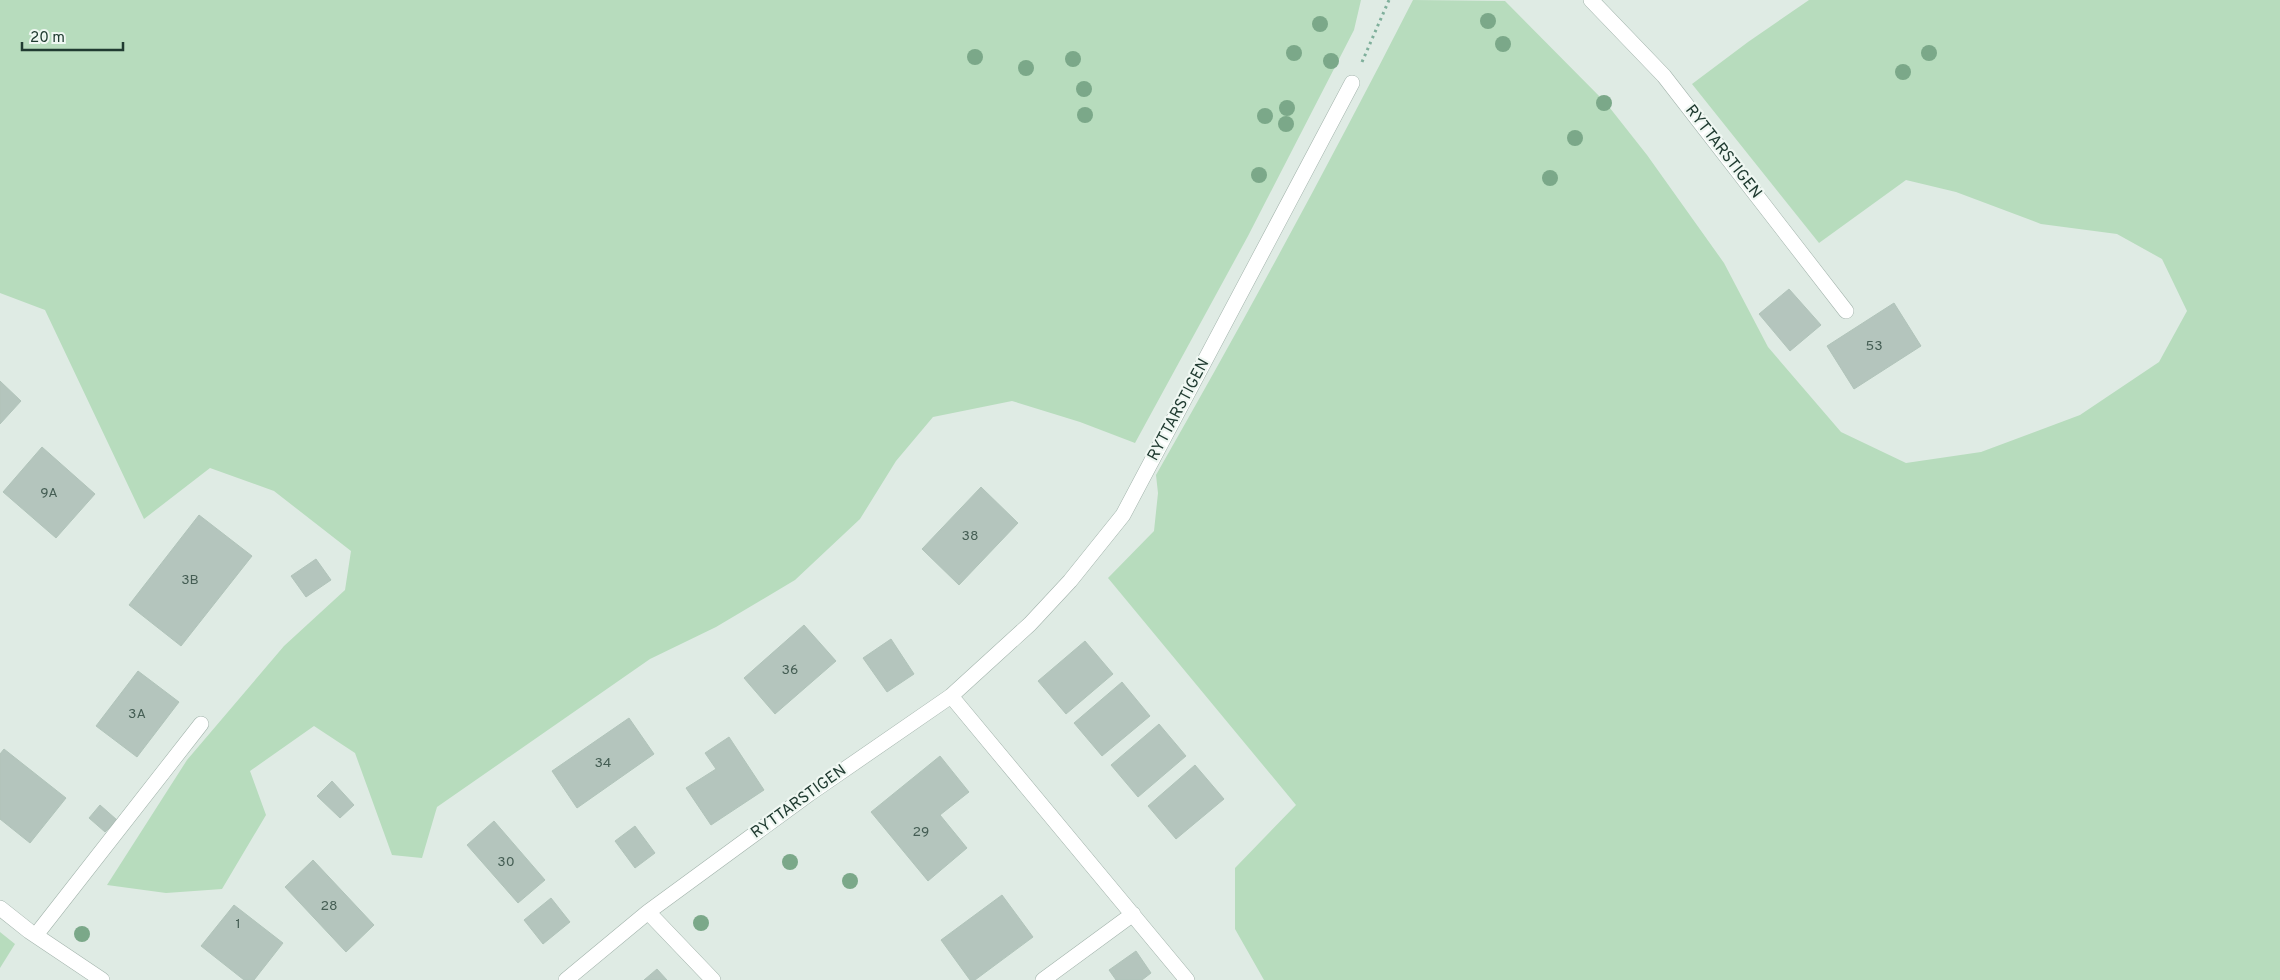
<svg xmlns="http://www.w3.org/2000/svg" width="2280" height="980" viewBox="0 0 2280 980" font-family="Overpass,sans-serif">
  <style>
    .green { fill: #b7dcbd }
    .building { fill: #b4c5bd; stroke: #b1c4ba }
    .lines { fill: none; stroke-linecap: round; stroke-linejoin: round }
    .minor-casing { stroke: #a2b3ab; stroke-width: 16 }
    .path { stroke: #7faf9b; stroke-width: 3; stroke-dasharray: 2.5 4; stroke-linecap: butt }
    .minor { stroke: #fff; stroke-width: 15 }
    .tree { fill: #7ba889 }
    .labels { text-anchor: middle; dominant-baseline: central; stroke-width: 4.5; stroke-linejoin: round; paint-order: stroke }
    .number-label { font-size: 14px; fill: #455e54 }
    .street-label { font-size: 16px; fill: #203b31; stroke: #eff7f2 }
  </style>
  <rect width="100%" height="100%" fill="#dfebe4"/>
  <path class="green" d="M 0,0 L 1361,0 L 1354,30 L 1248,236 L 1135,443 L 1080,422 L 1012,401 L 933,417 L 896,461 L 860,519 L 795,580 L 716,627 L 650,659 L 437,807 L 422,858 L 392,855 L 355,753 L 314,726 L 250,771 L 266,815 L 222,889 L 166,893 L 107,885 L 187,760 L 284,646 L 345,590 L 351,551 L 274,491 L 210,468 L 144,519 L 45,310 L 0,293 Z
    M 1413,0 L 1505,1 L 1606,103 L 1647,155 L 1724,263 L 1768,347 L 1841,432 L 1906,463 L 1981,452 L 2080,415 L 2159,362 L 2187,311 L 2162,259 L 2117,234 L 2041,224 L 1956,192 L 1906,180 L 1819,243 L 1692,84 L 1748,42 L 1809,0 L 2280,0 L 2280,980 L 1264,980 L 1235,929 L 1235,868 L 1296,805 L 1108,578 L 1154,531 L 1158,493 L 1156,475 C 1245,319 1331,161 1413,0 Z
    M 0,932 L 15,944 L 0,968 Z"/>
  <path class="building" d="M 1789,289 L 1821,325 L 1790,351 L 1759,314 Z
    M 1894,303 L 1921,346 L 1854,389 L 1827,346 Z
    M 0,381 L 21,401 L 0,424 Z
    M 42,447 L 95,494 L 56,538 L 3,492 Z
    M 981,487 L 1018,523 L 959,585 L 922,549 Z
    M 199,515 L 252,556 L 181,646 L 129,605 Z
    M 316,559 L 331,580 L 306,597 L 291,576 Z
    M 804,625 L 836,661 L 775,714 L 744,678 Z
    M 891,639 L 914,674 L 887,692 L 863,658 Z
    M 1085,641 L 1113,674 L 1066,714 L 1038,681 Z
    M 138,671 L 179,702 L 137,757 L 96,726 Z
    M 1122,682 L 1150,716 L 1102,756 L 1074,723 Z
    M 629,718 L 654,754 L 577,808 L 552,771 Z
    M 1159,724 L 1186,756 L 1138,797 L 1111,765 Z
    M 729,737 L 764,790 L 711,825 L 686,788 L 716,769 L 705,753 Z
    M 4,749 L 66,798 L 30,843 L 0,819 L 0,754 Z
    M 940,756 L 969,792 L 940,815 L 967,848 L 928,881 L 871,812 Z
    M 1195,765 L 1224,799 L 1176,839 L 1148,806 Z
    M 332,781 L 354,805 L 340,818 L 317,796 Z
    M 100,805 L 117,820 L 105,832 L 89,818 Z
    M 494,821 L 545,880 L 518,903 L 467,845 Z
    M 635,826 L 655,853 L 635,868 L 615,841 Z
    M 313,860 L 374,925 L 346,952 L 285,887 Z
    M 1002,895 L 1033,937 L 975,980 L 970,980 L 941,940 Z
    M 551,898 L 570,922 L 543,944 L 524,920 Z
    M 234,905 L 283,943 L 254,980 L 244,980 L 201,946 Z
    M 1136,951 L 1151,973 L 1142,980 L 1116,980 L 1109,970 Z
    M 657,969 L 667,980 L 644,980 Z"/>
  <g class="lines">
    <g class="minor-casing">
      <path id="minor" d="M 1591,0 L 1664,76 L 1846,311
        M 951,696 L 1187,980
        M 0,908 L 29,931 L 102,980
        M 648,912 L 713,980
        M 36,935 L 201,724
        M 566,980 L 648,912 L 809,794 L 951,696 L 1030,624 L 1070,581 L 1123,515 L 1352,83
        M 1043,980 L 1133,914"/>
    </g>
    <path class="path" d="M 1362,62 L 1389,0"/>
    <use href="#minor" class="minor"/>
  </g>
  <g class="tree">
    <circle cx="1488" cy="21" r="8"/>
    <circle cx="1320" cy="24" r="8"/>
    <circle cx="1503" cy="44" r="8"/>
    <circle cx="1294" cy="53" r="8"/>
    <circle cx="1929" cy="53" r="8"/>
    <circle cx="975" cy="57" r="8"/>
    <circle cx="1073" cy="59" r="8"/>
    <circle cx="1331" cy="61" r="8"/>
    <circle cx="1026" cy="68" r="8"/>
    <circle cx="1903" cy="72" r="8"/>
    <circle cx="1084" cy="89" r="8"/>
    <circle cx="1604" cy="103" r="8"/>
    <circle cx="1287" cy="108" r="8"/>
    <circle cx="1085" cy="115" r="8"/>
    <circle cx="1265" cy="116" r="8"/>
    <circle cx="1286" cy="124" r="8"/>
    <circle cx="1575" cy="138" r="8"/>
    <circle cx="1259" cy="175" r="8"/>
    <circle cx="1550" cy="178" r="8"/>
    <circle cx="790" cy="862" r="8"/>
    <circle cx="850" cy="881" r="8"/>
    <circle cx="701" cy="923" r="8"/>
    <circle cx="82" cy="934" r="8"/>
  </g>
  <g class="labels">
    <g class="number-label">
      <text x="1874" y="346">53</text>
      <text x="49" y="493">9A</text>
      <text x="970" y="536">38</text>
      <text x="190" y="580">3B</text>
      <text x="790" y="670">36</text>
      <text x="137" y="714">3A</text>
      <text x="603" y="763">34</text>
      <text x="921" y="832">29</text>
      <text x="506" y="862">30</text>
      <text x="329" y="906">28</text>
      <text x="238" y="924">1</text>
    </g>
    <g class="street-label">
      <text transform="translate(1723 152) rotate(52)">RYTTARSTIGEN</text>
      <text transform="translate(1179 410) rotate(-62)">RYTTARSTIGEN</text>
      <text transform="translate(799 802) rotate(-36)">RYTTARSTIGEN</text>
    </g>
  </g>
  <path d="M22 42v8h101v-8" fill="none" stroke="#203b31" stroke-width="2.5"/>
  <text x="30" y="42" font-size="15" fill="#203b31" stroke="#eff7f2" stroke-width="4" paint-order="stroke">20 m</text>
</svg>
